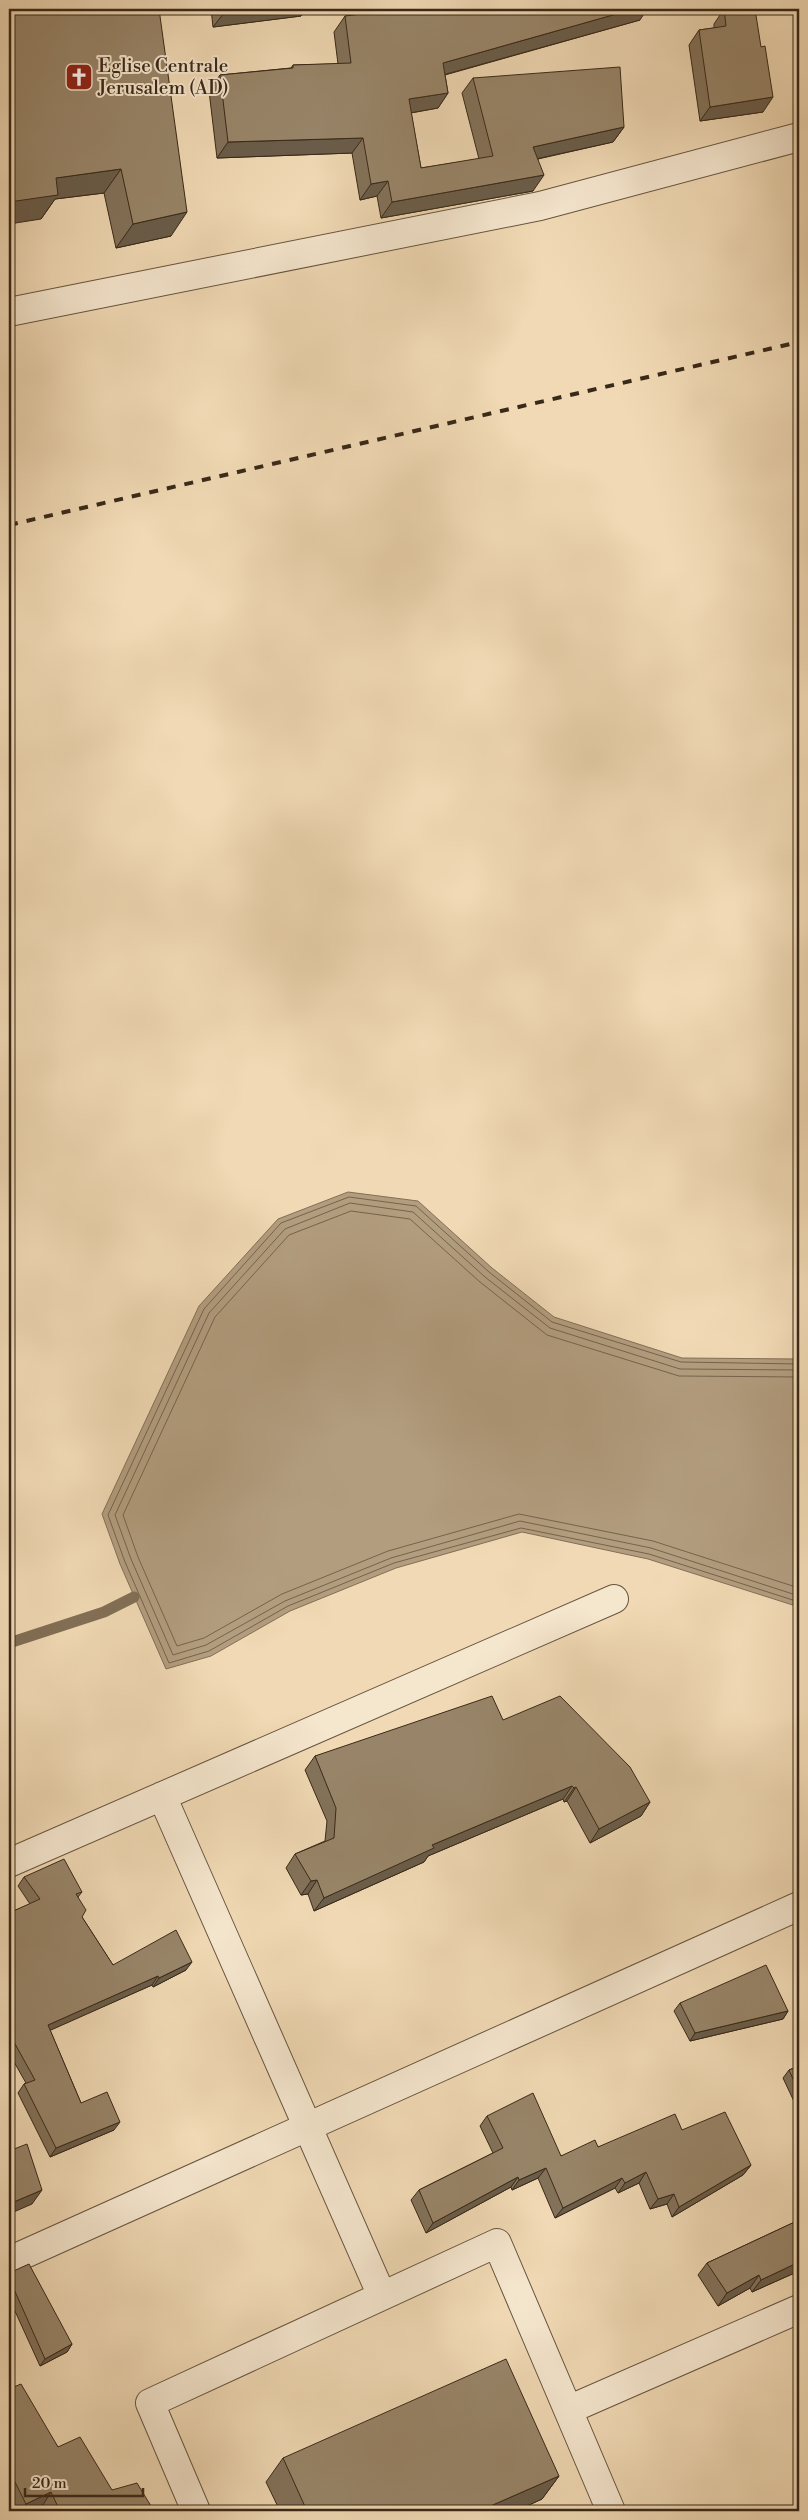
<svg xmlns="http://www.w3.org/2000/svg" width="808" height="2520" viewBox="0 0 808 2520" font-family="'Libre Bodoni',serif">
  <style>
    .water { fill: #b29d7f; stroke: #826f56 }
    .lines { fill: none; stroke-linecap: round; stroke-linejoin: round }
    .shore { stroke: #76634c; stroke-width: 1 }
    .stream { stroke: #826f56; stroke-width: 11 }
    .minor-casing { stroke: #67553f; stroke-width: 30 }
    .minor { stroke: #f5e6ce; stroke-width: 28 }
    .rail { stroke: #392918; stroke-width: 4; stroke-dasharray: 9 9; stroke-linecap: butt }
    .wall { fill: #83725a; stroke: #392918 }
    .shaded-wall { fill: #6a5d4a; stroke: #392918 }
    .building { fill: #988569; stroke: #392918 }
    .labels { text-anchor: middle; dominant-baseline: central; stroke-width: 4; stroke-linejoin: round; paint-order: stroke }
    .poi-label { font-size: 19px; fill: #392918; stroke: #f5e6ce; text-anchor: start }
  </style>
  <rect width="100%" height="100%" fill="#f0d9b4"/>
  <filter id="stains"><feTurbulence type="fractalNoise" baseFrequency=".004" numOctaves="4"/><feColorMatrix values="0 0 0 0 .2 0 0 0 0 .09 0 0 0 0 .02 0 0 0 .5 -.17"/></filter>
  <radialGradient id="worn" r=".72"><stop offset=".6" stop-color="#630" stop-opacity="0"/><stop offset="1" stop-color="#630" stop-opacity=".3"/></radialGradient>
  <path class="water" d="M 348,1192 L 418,1201 L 492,1268 L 554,1317 L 682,1358 L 799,1359 L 799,1607 L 648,1559 L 522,1532 L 396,1568 L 290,1611 L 211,1656 L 166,1669 L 120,1564 L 102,1514 L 199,1306 L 278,1219 Z"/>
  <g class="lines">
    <path class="shore" d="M 799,1364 L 681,1362 L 552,1322 L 489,1272 L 416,1206 L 349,1197 L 281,1223 L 204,1309 L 108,1515 L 125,1562 L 169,1663 L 209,1651 L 288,1606 L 394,1563 L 521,1528 L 649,1554 L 799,1602
      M 799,1370 L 680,1369 L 550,1328 L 485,1277 L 413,1212 L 350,1203 L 285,1229 L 209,1313 L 115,1515 L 131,1559 L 173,1655 L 206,1645 L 285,1601 L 391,1558 L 520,1521 L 651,1548 L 799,1596
      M 799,1377 L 679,1376 L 547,1335 L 480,1282 L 410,1219 L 351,1211 L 289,1235 L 215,1317 L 123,1515 L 138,1557 L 177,1646 L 204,1638 L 282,1594 L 388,1551 L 519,1514 L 653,1541 L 799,1588"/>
    <path class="stream" d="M 9,1643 L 104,1612 L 134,1597"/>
    <g class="minor-casing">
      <path id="minor" d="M 9,312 L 540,206 L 799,137
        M 162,1796 L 382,2296
        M 9,1863 L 614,1599
        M 9,2261 L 799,1906
        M 568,2410 L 799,2309
        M 196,2511 L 150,2403 L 497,2243 L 611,2511"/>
    </g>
    <use href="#minor" class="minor"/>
    <path class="rail" d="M 9,525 L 799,342"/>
  </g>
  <path class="wall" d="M 9,9 L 171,236 L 116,248 L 104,193 L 55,199 L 41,219 Z
    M 211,9 L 306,9 L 301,16 L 213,27 Z
    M 724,9 L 763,112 L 700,121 L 689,45 L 699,30 L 714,28 L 714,24 Z
    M 345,16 L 640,20 L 445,75 L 448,93 L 438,108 L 411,113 L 421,168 L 479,159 L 462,93 L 473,78 L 624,127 L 613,142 L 538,159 L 533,191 L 381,218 L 377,196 L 360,200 L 352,153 L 217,158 L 209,91 L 220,75 L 291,68 L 293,65 L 338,64 L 334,32 Z
    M 503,1720 L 650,1802 L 641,1816 L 590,1843 L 567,1801 L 564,1802 L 563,1799 L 428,1856 L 424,1862 L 314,1911 L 308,1894 L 301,1895 L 286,1868 L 295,1854 L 325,1841 L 327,1821 L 305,1770 L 315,1756 Z
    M 24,1877 L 82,1892 L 78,1897 L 82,1917 L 113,1965 L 186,1970 L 153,1987 L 152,1985 L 50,2030 L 81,2103 L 114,2130 L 50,2157 L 18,2093 L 24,2084 L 26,2083 L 9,2053 L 9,1913 L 30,1904 L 18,1886 Z
    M 680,2003 L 788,2011 L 783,2019 L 690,2041 L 674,2011 Z
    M 799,2066 L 799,2112 L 783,2078 L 789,2070 Z
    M 487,2116 L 561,2156 L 598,2147 L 682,2130 L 751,2165 L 743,2175 L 672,2217 L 667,2204 L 650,2209 L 639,2183 L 618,2193 L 615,2188 L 555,2218 L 538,2178 L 512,2190 L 511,2187 L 426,2233 L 411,2200 L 419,2190 L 493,2153 L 480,2126 Z
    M 799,2220 L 799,2271 L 752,2292 L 750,2288 L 718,2306 L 698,2275 L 707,2263 Z
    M 9,2273 L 72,2344 L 67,2352 L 40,2366 L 9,2298 Z
    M 9,2389 L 58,2447 L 112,2490 L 154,2511 L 46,2511 L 43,2505 L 28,2511 L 15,2511 L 9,2499 Z
    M 283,2458 L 559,2476 L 542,2499 L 516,2511 L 280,2511 L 266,2482 Z"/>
  <path class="shaded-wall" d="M 253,9 L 306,9 L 301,16 L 213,27 L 224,13 Z
    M 634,9 L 647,9 L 640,20 L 432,78 L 443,63 Z
    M 448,93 L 438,108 L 398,115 L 409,99 Z
    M 773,97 L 763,112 L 700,121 L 710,107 Z
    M 624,127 L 613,142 L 522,162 L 533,147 Z
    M 363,138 L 352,153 L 217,158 L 228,142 Z
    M 121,169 L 104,193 L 55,199 L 41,219 L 9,224 L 9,202 L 56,178 Z
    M 544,175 L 533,191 L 381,218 L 392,202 Z
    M 388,181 L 377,196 L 360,200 L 371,184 Z
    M 187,212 L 171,236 L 116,248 L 133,224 Z
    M 572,1786 L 563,1799 L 428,1856 L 424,1862 L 314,1911 L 324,1898 L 432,1845 Z
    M 576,1787 L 567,1801 L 564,1802 L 574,1788 Z
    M 650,1802 L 641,1816 L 590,1843 L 599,1829 Z
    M 317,1880 L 308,1894 L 301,1895 L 311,1881 Z
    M 192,1962 L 186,1970 L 153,1987 L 159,1978 Z
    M 158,1976 L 152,1985 L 42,2034 L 48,2025 Z
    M 788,2011 L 783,2019 L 690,2041 L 695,2033 Z
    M 120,2122 L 114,2130 L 50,2157 L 56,2148 Z
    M 751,2165 L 743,2175 L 672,2217 L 679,2207 Z
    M 546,2168 L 538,2178 L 512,2190 L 519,2180 Z
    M 646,2172 L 639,2183 L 618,2193 L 625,2183 Z
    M 518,2177 L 511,2187 L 426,2233 L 433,2223 Z
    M 622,2178 L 615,2188 L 555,2218 L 563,2208 Z
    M 42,2190 L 32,2204 L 9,2214 L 9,2204 Z
    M 674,2194 L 667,2204 L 650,2209 L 658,2199 Z
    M 799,2262 L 799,2271 L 752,2292 L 761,2280 Z
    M 759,2275 L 750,2288 L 718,2306 L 727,2293 Z
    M 72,2344 L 67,2352 L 40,2366 L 45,2359 Z
    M 559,2476 L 542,2499 L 516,2511 L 479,2511 Z
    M 14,2480 L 9,2488 L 9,2483 Z
    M 51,2492 L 43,2505 L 28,2511 L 20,2511 L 26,2504 Z"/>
  <path class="building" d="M 9,9 L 159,9 L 187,212 L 133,224 L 121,169 L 56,178 L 58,195 L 9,202 Z
    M 223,9 L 253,9 L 224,13 Z
    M 403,9 L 634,9 L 443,63 L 448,93 L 409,99 L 421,168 L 493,156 L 473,78 L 620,67 L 624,127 L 533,147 L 544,175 L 392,202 L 388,181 L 371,184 L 363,138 L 228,142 L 220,75 L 293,68 L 293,65 L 351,63 L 345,16 Z
    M 724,9 L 755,9 L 761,47 L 765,46 L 773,97 L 710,107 L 699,30 L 726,26 Z
    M 492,1696 L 503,1720 L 560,1696 L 630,1767 L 650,1802 L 599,1829 L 576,1787 L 574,1788 L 572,1786 L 432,1845 L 434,1848 L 324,1898 L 317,1880 L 311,1881 L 295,1854 L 334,1838 L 336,1808 L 315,1756 Z
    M 64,1859 L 82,1892 L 76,1894 L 86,1910 L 82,1917 L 113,1965 L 176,1930 L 192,1962 L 159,1978 L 158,1976 L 48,2025 L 81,2103 L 107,2092 L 120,2122 L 56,2148 L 24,2084 L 35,2080 L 9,2033 L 9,1913 L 40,1899 L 24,1877 Z
    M 766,1965 L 788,2011 L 695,2033 L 680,2003 Z
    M 799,2066 L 799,2092 L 789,2070 Z
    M 533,2093 L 561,2156 L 595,2140 L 598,2147 L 675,2114 L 682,2130 L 725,2112 L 751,2165 L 679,2207 L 674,2194 L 658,2199 L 646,2172 L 625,2183 L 622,2178 L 563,2208 L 546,2168 L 519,2180 L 518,2177 L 433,2223 L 419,2190 L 503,2148 L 487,2116 Z
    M 27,2144 L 42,2190 L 9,2204 L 9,2151 Z
    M 799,2220 L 799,2262 L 761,2280 L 759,2275 L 727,2293 L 707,2263 Z
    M 29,2264 L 72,2344 L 45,2359 L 9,2278 L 9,2273 Z
    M 506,2359 L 559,2476 L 479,2511 L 307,2511 L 283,2458 Z
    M 21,2384 L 58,2447 L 80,2437 L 112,2490 L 137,2483 L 154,2511 L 60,2511 L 51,2492 L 26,2504 L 14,2480 L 9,2483 L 9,2389 Z"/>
  <defs>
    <g id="church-square" transform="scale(1.4375)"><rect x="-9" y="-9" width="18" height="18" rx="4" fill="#8f2418" stroke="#f5e6ce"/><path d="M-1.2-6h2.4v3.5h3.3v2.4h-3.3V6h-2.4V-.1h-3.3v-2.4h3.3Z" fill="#fff"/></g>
  </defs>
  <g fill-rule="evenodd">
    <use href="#church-square" x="79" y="77"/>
  </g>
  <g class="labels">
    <g class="poi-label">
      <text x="98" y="66">Eglise Centrale<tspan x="98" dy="22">Jerusalem (AD)</tspan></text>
    </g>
  </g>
  <rect width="808" height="2520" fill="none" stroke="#f0d9b4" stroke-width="30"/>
  <rect x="10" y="10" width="788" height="2500" fill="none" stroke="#392918" stroke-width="2.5"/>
  <rect x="15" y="15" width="778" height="2490" fill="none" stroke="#392918"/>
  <path d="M25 2488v8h118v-8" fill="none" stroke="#392918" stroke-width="2.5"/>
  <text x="32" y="2488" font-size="15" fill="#392918" stroke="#f5e6ce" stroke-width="4" paint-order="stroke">20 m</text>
  <rect width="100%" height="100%" filter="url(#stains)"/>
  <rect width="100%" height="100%" fill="url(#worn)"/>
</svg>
